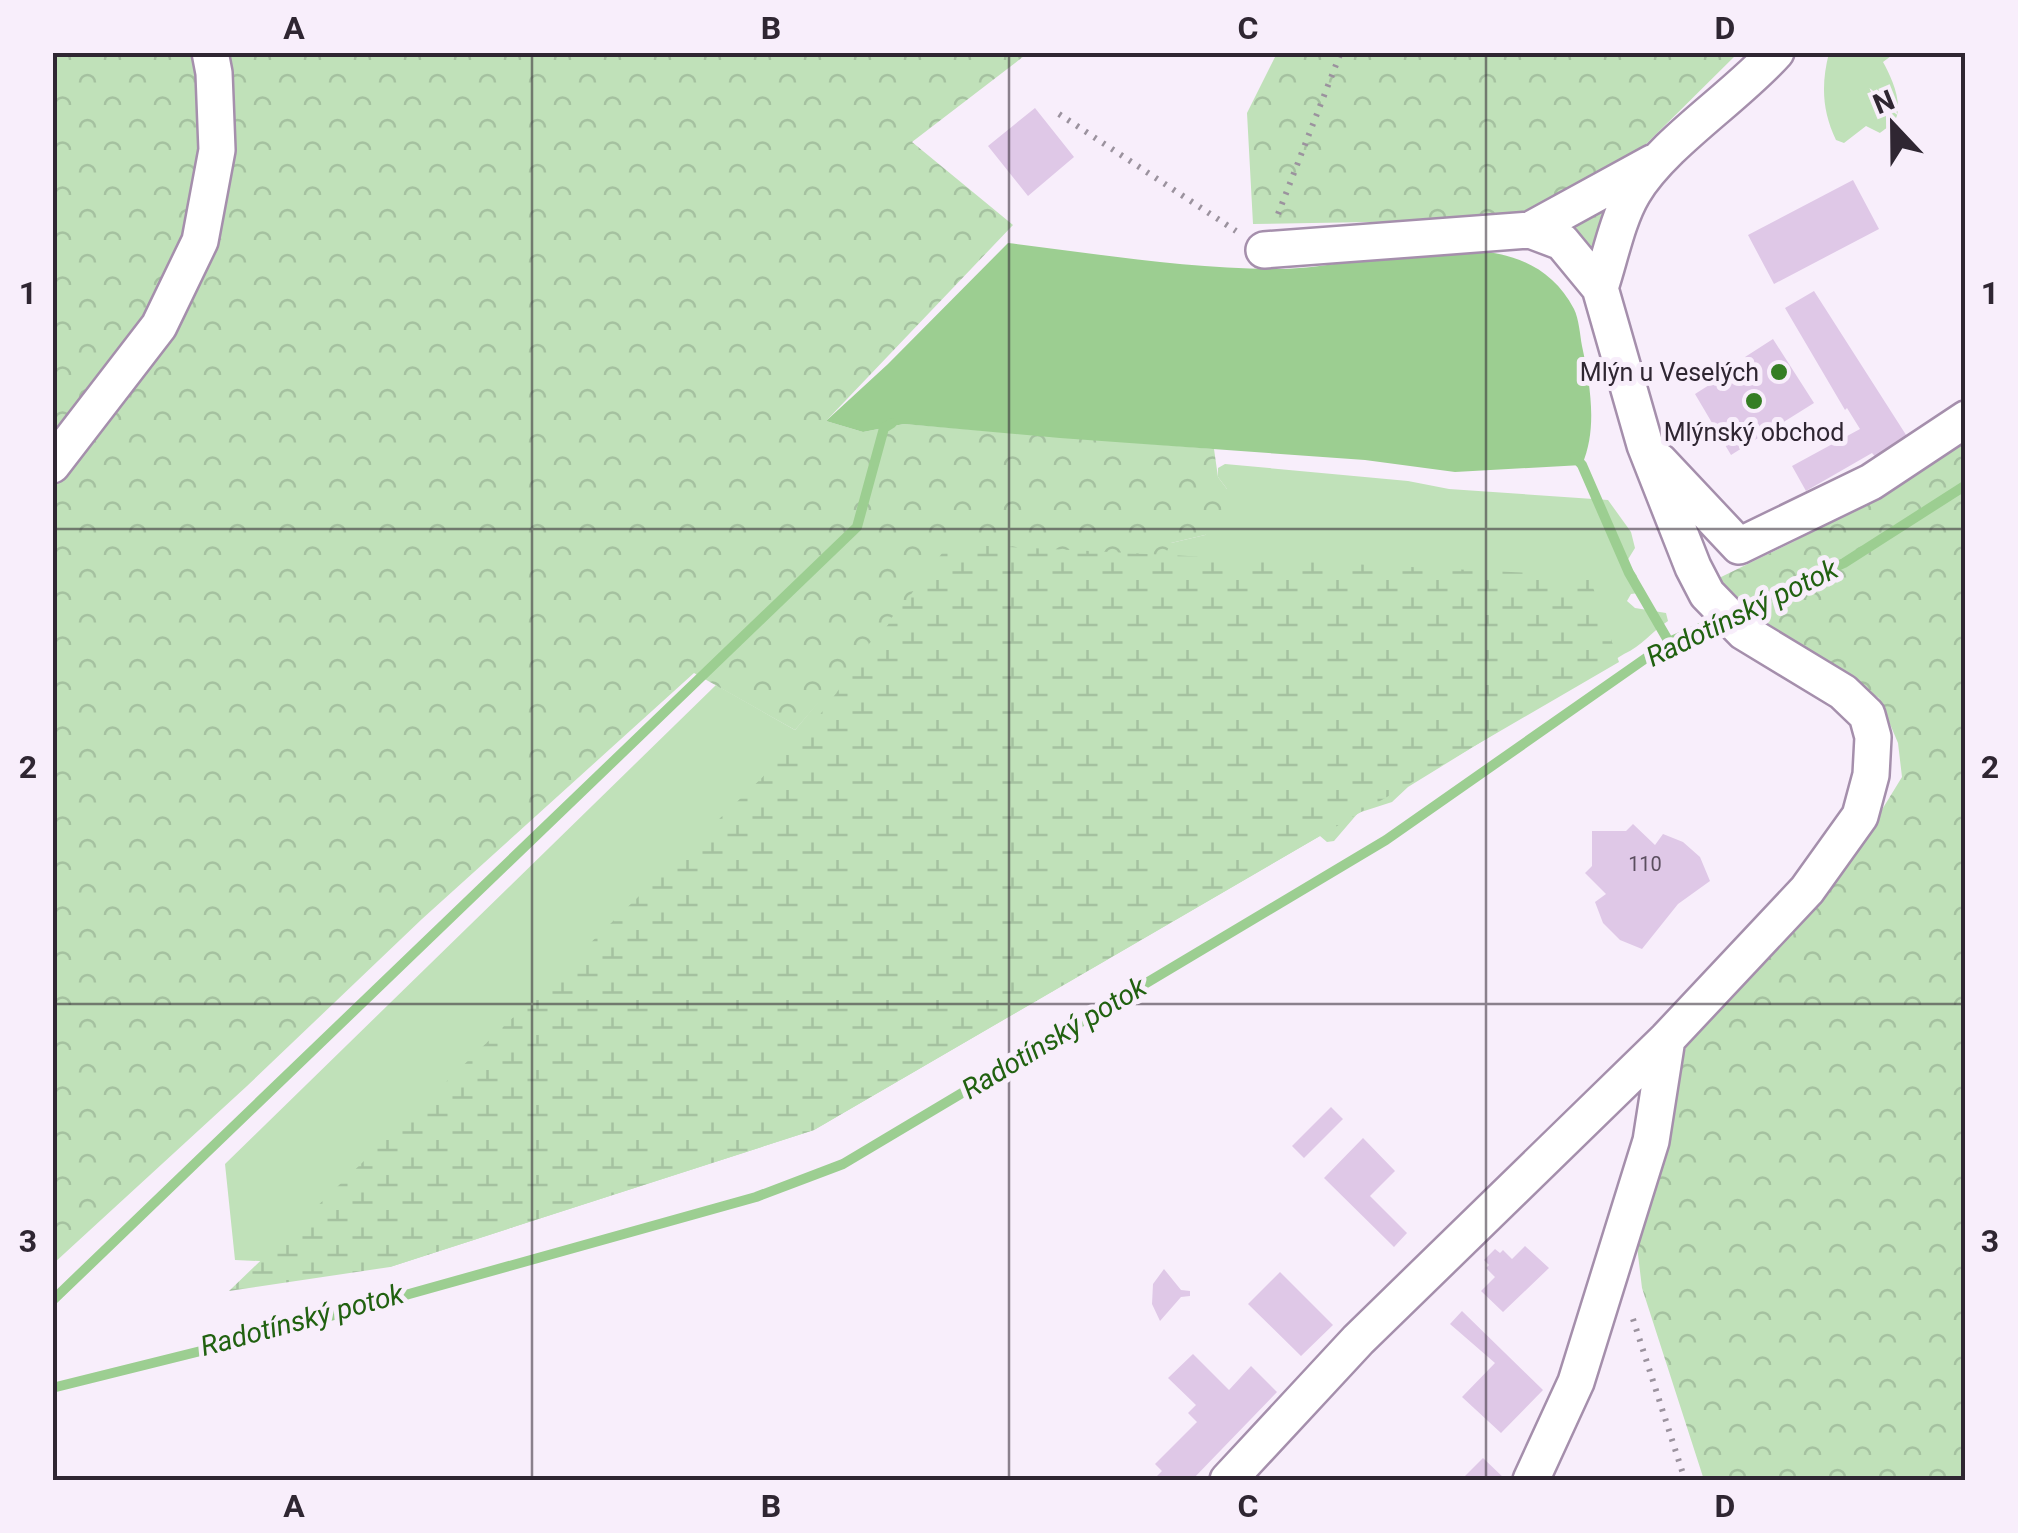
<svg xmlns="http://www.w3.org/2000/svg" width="2018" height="1533" viewBox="0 0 2018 1533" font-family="Roboto,sans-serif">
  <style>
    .grass { fill: #c0e1b9 }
    .forest { fill: url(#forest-crowns) }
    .wetland { fill: url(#wetland-marsh) }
    .water { fill: #9cce91 }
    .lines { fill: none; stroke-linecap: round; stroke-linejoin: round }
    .stream { stroke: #9cce91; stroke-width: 10 }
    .building { fill: #dfc8e7 }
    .minor-casing { stroke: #a58fac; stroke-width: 40 }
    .path { stroke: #9b929e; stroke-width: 6; stroke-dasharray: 2.5 8; stroke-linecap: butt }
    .minor { stroke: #fff; stroke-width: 35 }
    .grid { fill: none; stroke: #2f2632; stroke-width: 2.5; stroke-opacity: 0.55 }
    .poi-dot { fill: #357e24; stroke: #f8eefb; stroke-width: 4 }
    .labels { text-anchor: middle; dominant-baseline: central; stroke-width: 10; stroke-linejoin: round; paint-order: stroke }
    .number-label { font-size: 20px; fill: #5b4e5f }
    .poi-label { font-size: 25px; fill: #2f2632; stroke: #f8eefb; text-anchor: end }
    .water-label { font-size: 28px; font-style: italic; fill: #216110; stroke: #f8eefb }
    .neatline { fill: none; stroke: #2f2632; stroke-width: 4 }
    .grid-label { font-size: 32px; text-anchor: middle; font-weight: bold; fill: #2f2632 }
  </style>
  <defs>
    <pattern id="forest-crowns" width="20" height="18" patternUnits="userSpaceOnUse" patternTransform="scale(2.5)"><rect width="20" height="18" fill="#c0e1b9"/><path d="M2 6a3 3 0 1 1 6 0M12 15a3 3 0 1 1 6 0" fill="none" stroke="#a5c1a0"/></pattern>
    <pattern id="wetland-marsh" width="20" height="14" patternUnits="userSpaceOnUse" patternTransform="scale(2.5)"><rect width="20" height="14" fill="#c0e1b9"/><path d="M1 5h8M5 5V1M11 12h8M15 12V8" fill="none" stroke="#a5c1a0"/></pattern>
  </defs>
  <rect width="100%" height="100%" fill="#f8eefb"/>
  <path class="grass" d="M 1829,53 L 1895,53 L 1883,62 C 1891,76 1905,106 1894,122 C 1894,123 1881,132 1880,133 L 1866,126 L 1844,143 L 1836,140 C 1822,111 1821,84 1829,53 Z
    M 1225,464 L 1408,481 L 1449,489 L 1608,500 L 1631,532 L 1635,548 L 1627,561 L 1637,576 L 1639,593 L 1631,594 L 1627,601 L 1635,608 L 1666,613 L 1668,621 C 1651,632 1642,646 1624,654 L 1408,787 L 1392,802 L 1358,813 L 1334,841 L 1327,842 L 1320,836 L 814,1130 L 390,1267 L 235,1260 L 225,1164 L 716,685 L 795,730 L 949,544 L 1171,543 L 1205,535 L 1227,489 L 1218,477 L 1218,468 Z"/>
  <path class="forest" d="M 53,53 L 1028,53 L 912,142 L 1013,225 L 826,421 L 863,432 L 904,424 L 1214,449 L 1218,477 L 1227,489 L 1227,510 L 1205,535 L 1171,543 L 1163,559 L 954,545 L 795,730 L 694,673 L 422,919 L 247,1086 L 53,1264 Z
    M 1277,53 L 1738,53 L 1627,163 L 1600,263 L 1545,219 L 1253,224 L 1247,113 Z
    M 1965,424 L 1965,1480 L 1704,1480 L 1642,1288 L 1636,1238 L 1687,1043 L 1875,821 L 1902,777 L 1898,743 L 1879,698 L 1773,634 L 1735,603 L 1719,578 L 1795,541 L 1929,463 Z"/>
  <path class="wetland" d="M 949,544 L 1589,576 L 1619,662 L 814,1130 L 390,1267 L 229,1291 L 800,741 Z"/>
  <path class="water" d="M 1008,243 C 1098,254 1188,269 1279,269 C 1369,269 1520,206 1574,309 C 1579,319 1580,335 1582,346 C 1590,384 1598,428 1582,465 L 1455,472 L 1365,460 L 1060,438 L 904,424 L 863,432 L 826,421 L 888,364 Z"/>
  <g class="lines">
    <path class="stream" d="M 1575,457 L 1582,465 L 1629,573 L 1669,642
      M 52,1301 L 857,527 L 884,428 L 892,423
      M 52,1388 L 241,1341 L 756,1197 L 843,1164 L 1386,840 L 1669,642 L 1844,563 L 1966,485"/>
  </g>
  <path class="building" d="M 1035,108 L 1074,157 L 1028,196 L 988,146 Z
    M 1853,180 L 1879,229 L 1774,284 L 1748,235 Z
    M 1814,291 L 1908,438 L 1878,460 L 1872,453 L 1806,491 L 1792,466 L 1860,429 L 1847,408 L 1845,410 L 1785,308 Z
    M 1773,339 L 1814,403 L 1731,455 L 1695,394 L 1747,361 L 1745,357 Z
    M 1633,824 L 1655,845 L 1663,834 L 1683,842 L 1700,857 L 1710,881 L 1678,904 L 1642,949 L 1620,940 L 1603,923 L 1595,902 L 1606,894 L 1585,873 L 1592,866 L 1592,831 L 1626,831 Z
    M 1331,1107 L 1343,1119 L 1304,1158 L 1292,1146 Z
    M 1363,1138 L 1395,1171 L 1370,1196 L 1407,1233 L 1394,1247 L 1324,1178 Z
    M 1525,1246 L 1549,1268 L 1503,1312 L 1481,1291 L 1495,1277 L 1486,1268 L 1489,1265 L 1484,1260 L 1495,1249 L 1500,1253 L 1503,1250 L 1512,1259 Z
    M 1164,1269 L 1181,1290 L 1190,1291 L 1190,1296 L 1181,1297 L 1160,1321 L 1152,1304 L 1153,1284 Z
    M 1280,1272 L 1333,1325 L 1301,1356 L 1248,1304 Z
    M 1462,1311 L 1543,1390 L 1501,1433 L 1462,1397 L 1495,1363 L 1450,1324 Z
    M 1193,1354 L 1229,1390 L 1251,1366 L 1277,1392 L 1192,1480 L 1153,1480 L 1162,1471 L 1155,1464 L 1197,1422 L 1188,1413 L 1196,1405 L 1168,1378 Z
    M 1483,1458 L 1506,1480 L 1461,1480 Z"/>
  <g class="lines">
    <g class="minor-casing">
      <path id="minor" d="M 1530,230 L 1652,163
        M 1600,288 C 1610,258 1617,220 1633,193 C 1663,143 1735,98 1776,52
        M 1659,461 L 1739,546 L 1871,482 L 1966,419
        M 52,465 L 159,326 L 200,241 L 217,150 L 214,73 L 210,52
        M 1228,1480 L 1358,1340 L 1667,1039 L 1807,890 L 1860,816 L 1871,775 L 1873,737 L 1867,715 L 1843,692 L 1744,632 L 1707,594 L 1693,567 L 1645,445 L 1600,288 L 1562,242 L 1530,230 L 1264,250
        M 1531,1480 L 1576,1382 L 1651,1141 L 1667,1039"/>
    </g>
    <path class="path" d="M 1059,114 L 1236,231
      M 1278,214 L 1341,52
      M 1633,1319 L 1685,1480"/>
    <use href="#minor" class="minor"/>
  </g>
  <path class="grid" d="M 532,52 L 532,1480M 1009,52 L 1009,1480M 1486,52 L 1486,1480M 52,529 L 1966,529M 52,1004 L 1966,1004"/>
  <g class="poi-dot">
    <circle cx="1779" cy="372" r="10"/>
    <circle cx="1754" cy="401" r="10"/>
  </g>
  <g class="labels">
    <g class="number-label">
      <text x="1645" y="864">110</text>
    </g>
    <g class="poi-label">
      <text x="1759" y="372">Mlýn u Veselých</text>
      <text x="1754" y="432" text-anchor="middle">Mlýnský obchod</text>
    </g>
    <g class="water-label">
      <text transform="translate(1742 613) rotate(-26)">Radotínský potok</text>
      <text transform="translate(1054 1038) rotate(-31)">Radotínský potok</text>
      <text transform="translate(302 1320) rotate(-15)">Radotínský potok</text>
    </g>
  </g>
  <rect width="2018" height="1533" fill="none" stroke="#f8eefb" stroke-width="110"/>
  <g transform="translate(1893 125) rotate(338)" stroke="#f8eefb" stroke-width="8" paint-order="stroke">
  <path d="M0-8L18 38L0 25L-18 38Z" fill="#2f2632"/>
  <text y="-15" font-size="28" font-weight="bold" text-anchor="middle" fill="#2f2632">N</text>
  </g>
  <rect x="55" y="55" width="1908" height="1423" class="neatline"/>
  <g class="grid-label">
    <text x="294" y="39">A</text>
    <text x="771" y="39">B</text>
    <text x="1248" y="39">C</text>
    <text x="1725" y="39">D</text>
    <text x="28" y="304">1</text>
    <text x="1990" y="304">1</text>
    <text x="28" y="778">2</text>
    <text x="1990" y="778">2</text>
    <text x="28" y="1252">3</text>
    <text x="1990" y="1252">3</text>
    <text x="294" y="1517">A</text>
    <text x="771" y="1517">B</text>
    <text x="1248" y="1517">C</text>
    <text x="1725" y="1517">D</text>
  </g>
</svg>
